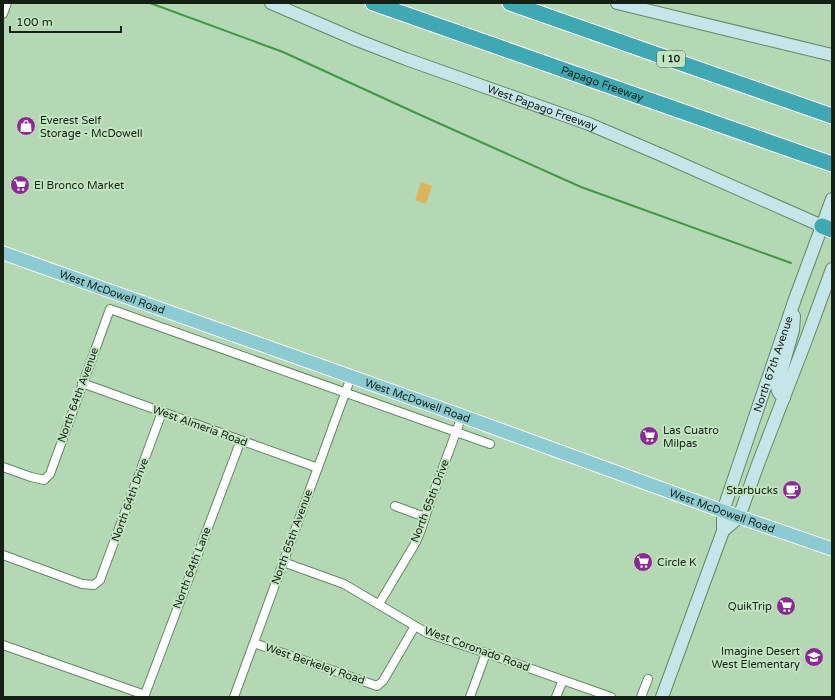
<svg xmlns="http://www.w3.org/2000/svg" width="835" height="700" viewBox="0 0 835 700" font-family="'Varela Round',sans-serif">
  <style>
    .green { fill: #ddb45a }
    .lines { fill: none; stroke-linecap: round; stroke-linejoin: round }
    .stream { stroke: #3e9845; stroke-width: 2 }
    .street-casing { stroke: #658665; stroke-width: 10 }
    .secondary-casing { stroke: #658665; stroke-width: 14 }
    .primary-casing { stroke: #fff; stroke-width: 15 }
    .highway-casing { stroke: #fff; stroke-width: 17 }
    .street { stroke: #fff; stroke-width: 8 }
    .secondary { stroke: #c5e5e8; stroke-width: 12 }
    .primary { stroke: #8ccbd1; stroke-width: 13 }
    .highway { stroke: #3fa8b3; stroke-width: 15 }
    .labels { text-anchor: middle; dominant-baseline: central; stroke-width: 4; stroke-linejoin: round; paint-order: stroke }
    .shield { fill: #c1e5c0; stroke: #475b47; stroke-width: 1 }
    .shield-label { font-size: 10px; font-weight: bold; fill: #132013 }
    .street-label { font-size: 11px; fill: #132013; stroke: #c1e5c0 }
    .poi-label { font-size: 11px; fill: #132013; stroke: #c1e5c0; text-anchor: start }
  </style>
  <rect width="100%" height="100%" fill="#b4d8b4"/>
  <path class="green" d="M 421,182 L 432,186 L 426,204 L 415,200 Z"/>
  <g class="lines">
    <path class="stream" d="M 150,3 L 283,52 L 416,113 L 581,187 L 791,263"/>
    <g class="street-casing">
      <path id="street" d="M 3,14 L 7,3
        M 82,383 L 318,468
        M 3,467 L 31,477 L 44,480 L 50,474 L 110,309 L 490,444
        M 395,506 L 425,517
        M 3,555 L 82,584 L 94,585 L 100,580 L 162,412
        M 283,562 L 344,584 L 427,633 L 486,653 L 611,697
        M 379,604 L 416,542 L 421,530 L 428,508 L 462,416
        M 254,643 L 377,686 L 383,681 L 415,626
        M 3,645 L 145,695
        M 144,697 L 241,440
        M 234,697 L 351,377
        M 470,697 L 486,653
        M 556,697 L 563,680
        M 641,697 L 648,679"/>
    </g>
    <g class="secondary-casing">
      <g id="secondary">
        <path id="s1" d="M 271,3 L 357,40 L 406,59 L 589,124 L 666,157 L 822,226"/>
        <path d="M 617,3 L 832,55"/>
        <path d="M 784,398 C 779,394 778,392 777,387 L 793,330 L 794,316"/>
        <path d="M 723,531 L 739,517 L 758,464 L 806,340 L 832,269"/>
        <path id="s2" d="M 662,697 L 723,531 L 723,511 L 795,299 L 832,199"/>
      </g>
    </g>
    <g class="primary-casing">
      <g id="primary">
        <path id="s3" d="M 3,253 L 462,416 L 739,517 L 832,549"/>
      </g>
    </g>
    <g class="highway-casing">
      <g id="highway">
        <path id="s4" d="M 373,3 L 832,164"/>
        <path d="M 510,3 L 832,116"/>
        <path d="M 822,226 L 832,230"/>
      </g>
    </g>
    <use href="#street" class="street"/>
    <use href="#secondary" class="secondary"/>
    <use href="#primary" class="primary"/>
    <use href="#highway" class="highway"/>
  </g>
  <defs>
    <g id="shop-disc" transform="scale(1)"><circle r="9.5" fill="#8b2a93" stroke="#c1e5c0"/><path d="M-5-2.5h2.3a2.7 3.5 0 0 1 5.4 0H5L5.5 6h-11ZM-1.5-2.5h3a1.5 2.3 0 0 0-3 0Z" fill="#fff"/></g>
    <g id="supermarket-disc" transform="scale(1)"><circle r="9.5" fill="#8b2a93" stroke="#c1e5c0"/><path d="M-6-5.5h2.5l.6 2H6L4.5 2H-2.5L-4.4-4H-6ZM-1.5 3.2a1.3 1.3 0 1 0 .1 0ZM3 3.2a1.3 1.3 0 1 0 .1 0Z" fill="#fff"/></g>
    <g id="cafe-disc" transform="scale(1)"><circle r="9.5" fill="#8b2a93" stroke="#c1e5c0"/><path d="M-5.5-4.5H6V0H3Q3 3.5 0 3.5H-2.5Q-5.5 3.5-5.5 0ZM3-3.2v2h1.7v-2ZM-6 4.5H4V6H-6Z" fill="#fff"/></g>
    <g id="school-disc" transform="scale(1)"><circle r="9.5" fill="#8b2a93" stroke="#c1e5c0"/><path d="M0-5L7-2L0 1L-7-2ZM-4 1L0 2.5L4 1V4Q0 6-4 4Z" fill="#fff"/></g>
  </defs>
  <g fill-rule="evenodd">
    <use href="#shop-disc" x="26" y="126"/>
    <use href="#supermarket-disc" x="20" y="185"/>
    <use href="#supermarket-disc" x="649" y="436"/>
    <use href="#cafe-disc" x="792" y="490"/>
    <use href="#supermarket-disc" x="643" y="562"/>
    <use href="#supermarket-disc" x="786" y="606"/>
    <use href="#school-disc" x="814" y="657"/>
  </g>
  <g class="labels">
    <rect class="shield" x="657" y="51" width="28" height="16" rx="3"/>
    <g class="shield-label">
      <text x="671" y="59">I 10</text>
    </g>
    <g class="street-label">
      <text stroke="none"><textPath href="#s4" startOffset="243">Papago Freeway</textPath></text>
      <text stroke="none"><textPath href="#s1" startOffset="291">West Papago Freeway</textPath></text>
      <text stroke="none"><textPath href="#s3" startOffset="116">West McDowell Road</textPath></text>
      <text stroke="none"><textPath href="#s2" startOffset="352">North 67th Avenue</textPath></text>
      <text transform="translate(78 395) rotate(-70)">North 64th Avenue</text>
      <text stroke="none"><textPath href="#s3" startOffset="440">West McDowell Road</textPath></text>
      <text transform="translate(200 426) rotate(20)">West Almeria Road</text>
      <text transform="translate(130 500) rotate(-70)">North 64th Drive</text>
      <text transform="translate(430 501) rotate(-69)">North 65th Drive</text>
      <text stroke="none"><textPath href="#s3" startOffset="764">West McDowell Road</textPath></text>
      <text transform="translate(292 537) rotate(-70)">North 65th Avenue</text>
      <text transform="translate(192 568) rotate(-69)">North 64th Lane</text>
      <text transform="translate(477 649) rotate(20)">West Coronado Road</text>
      <text transform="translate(315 664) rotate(19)">West Berkeley Road</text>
    </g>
    <g class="poi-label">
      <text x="40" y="120">Everest Self<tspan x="40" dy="13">Storage - McDowell</tspan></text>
      <text x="34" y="185">El Bronco Market</text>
      <text x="663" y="430">Las Cuatro<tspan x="663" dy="13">Milpas</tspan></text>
      <text x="778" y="490" text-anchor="end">Starbucks</text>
      <text x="657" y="562">Circle K</text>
      <text x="772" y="606" text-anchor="end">QuikTrip</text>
      <text x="800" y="651" text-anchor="end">Imagine Desert<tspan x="800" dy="13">West Elementary</tspan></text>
    </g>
  </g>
  <rect width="835" height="700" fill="none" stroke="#132013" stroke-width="8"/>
  <path d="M10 26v6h111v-6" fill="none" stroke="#132013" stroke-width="2"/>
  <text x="16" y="26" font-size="12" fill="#132013" stroke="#c1e5c0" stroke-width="3" paint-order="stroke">100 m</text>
</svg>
